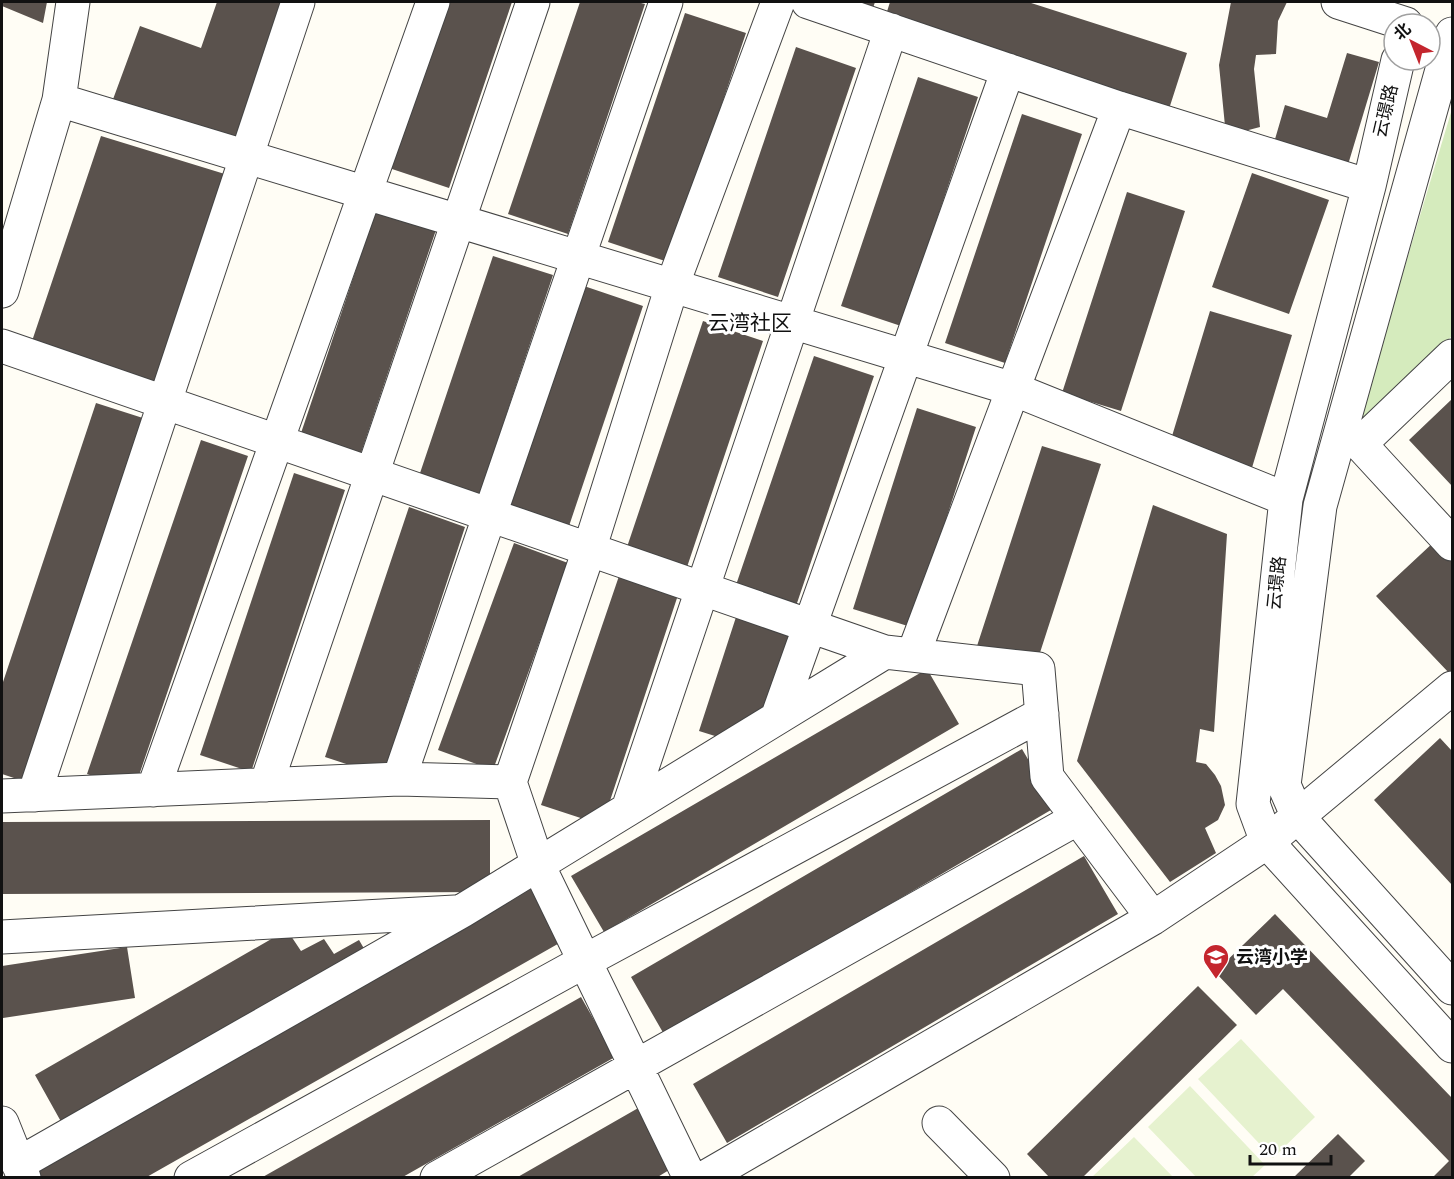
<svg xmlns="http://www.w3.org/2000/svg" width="1454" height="1179" viewBox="0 0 1454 1179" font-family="Spectral,'Noto Sans SC',serif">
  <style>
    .green { fill: #d5ebbd }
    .pitch { fill: #e6f2cf }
    .building { fill: #5a524d }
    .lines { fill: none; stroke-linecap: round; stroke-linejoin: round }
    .minor-casing { stroke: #444; stroke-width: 35 }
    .minor { stroke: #fff; stroke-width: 33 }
    .labels { text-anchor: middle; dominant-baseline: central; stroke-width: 6; stroke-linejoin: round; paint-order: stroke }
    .street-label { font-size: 18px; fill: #111; stroke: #fff }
    .poi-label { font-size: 18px; font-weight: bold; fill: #111; stroke: #fff; text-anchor: start }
    .quarter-label { font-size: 21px; fill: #111; stroke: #fff }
  </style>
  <rect width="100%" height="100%" fill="#fffdf5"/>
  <path class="green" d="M 1452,109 L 1452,336 L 1357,426 Z"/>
  <path class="pitch" d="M 1241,1039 L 1315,1117 L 1273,1158 L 1198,1079 Z
    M 1190,1086 L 1265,1165 L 1252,1177 L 1196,1177 L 1148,1127 Z
    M 1134,1137 L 1173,1177 L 1092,1177 Z"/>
  <path class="building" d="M 2,2 L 47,2 L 43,23 L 2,6 Z
    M 217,2 L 289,2 L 239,144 L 112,102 L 140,26 L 201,48 Z
    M 445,2 L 512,2 L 449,188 L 389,168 Z
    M 580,2 L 637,2 L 645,4 L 568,234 L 508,214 Z
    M 834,2 L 875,2 L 871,14 Z
    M 890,2 L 1028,2 L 1187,53 L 1169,109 L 885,18 Z
    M 1231,2 L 1287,2 L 1278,21 L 1276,54 L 1256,55 L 1254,69 L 1260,127 L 1226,136 L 1219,65 Z
    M 685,13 L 746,33 L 668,262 L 608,242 Z
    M 796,47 L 856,68 L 778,297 L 718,277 Z
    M 1347,53 L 1379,62 L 1347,168 L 1273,146 L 1285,105 L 1327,118 Z
    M 918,77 L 978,97 L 901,326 L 841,306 Z
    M 1022,114 L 1082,134 L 1005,363 L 945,343 Z
    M 101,136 L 228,175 L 151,390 L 30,347 Z
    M 1252,173 L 1329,200 L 1289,314 L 1212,287 Z
    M 1127,192 L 1185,211 L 1121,411 L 1062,393 Z
    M 377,207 L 437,227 L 360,456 L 300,436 Z
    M 493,256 L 553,275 L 476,505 L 416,485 Z
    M 584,286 L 643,306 L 566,535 L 506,515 Z
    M 1210,311 L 1292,335 L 1251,471 L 1169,446 Z
    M 703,321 L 763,341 L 686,570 L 626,550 Z
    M 814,356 L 874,376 L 796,606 L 736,585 Z
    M 1452,399 L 1452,486 L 1409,440 Z
    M 96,403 L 146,419 L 26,782 L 2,774 L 2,685 Z
    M 917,408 L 976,427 L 911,627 L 853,609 Z
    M 201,440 L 248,456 L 134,790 L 87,774 Z
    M 1042,446 L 1101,464 L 1036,665 L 977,646 Z
    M 294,473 L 345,490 L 251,772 L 200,755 Z
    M 1153,505 L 1227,534 L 1214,732 L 1200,729 L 1196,762 L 1206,764 L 1215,775 L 1221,786 L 1225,805 L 1218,820 L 1205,828 L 1216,853 L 1170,882 L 1077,761 Z
    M 409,507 L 465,527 L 383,776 L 325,757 Z
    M 1435,541 L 1452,559 L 1452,671 L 1450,674 L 1376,596 Z
    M 514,543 L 568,563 L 493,770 L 438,750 Z
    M 619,576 L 678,595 L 602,825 L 541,805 Z
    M 737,614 L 795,632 L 768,714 L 731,741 L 699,731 Z
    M 927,669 L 959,724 L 604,932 L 571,876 Z
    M 1440,738 L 1452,751 L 1452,885 L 1374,800 Z
    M 1022,749 L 1056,807 L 665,1036 L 631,977 Z
    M 490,820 L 490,892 L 2,894 L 2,822 Z
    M 1084,856 L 1118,914 L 727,1143 L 693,1084 Z
    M 529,881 L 563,941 L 145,1178 L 37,1178 L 30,1164 Z
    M 1275,914 L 1452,1098 L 1452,1178 L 1434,1176 L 1449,1161 L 1283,989 L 1256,1015 L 1215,972 Z
    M 287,930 L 301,951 L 324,939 L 334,954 L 359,940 L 369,957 L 64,1127 L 35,1075 Z
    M 127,947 L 135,998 L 3,1018 L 2,966 Z
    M 1198,986 L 1237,1025 L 1082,1178 L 1050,1178 L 1027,1154 Z
    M 581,997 L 615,1057 L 401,1178 L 261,1178 Z
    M 640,1107 L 674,1167 L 656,1178 L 516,1178 Z
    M 1338,1134 L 1365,1161 L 1348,1178 L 1293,1178 Z"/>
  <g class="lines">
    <g class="minor-casing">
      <path id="minor" d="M 808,2 L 1119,108 L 1369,186
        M 1338,2 L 1406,24
        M 1452,34 L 1320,506 L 1284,785 L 1298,817 L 1452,988
        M 1398,60 L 1369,186 L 1286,499 L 1253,804 L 1267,842 L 1452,1046
        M 59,100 L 1013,389 L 1286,499
        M 2,291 L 59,100 L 73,2
        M 2,346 L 885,652
        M 1452,356 L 1360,444 L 1452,544
        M 913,655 L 1119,108
        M 777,718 L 1008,70
        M 399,779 L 666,2
        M 266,785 L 533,2
        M 153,790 L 433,2
        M 34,795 L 298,2
        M 2,796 L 399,779 L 510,782
        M 628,809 L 891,30
        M 2,937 L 455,912
        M 2,1123 L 24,1178
        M 939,1123 L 993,1178
        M 18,1164 L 462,911 L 885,652 L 1038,669 L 1047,777 L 1153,918
        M 191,1178 L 585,961 L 1042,714
        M 437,1178 L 1078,818
        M 690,1178 L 538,865 L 510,782 L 589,550 L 672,286 L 778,2
        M 704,1178 L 1153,918 L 1267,842 L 1452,688"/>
    </g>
    <use href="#minor" class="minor"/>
  </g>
  <defs>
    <g id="school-pin" transform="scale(1.35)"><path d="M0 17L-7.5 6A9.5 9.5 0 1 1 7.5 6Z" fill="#c4262e" stroke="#fff"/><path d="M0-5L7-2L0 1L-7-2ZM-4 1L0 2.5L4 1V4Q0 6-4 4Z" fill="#fff"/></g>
  </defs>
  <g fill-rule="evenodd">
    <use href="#school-pin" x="1216" y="957"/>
  </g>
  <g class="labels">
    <g class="street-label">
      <text transform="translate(1386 111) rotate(-77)">云璟路</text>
      <text transform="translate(1277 583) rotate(-84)">云璟路</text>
    </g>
    <g class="poi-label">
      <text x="1236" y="957">云湾小学</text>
    </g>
    <g class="quarter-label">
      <text x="750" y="324">云湾社区</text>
    </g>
  </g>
  <rect width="1454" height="1179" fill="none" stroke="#111111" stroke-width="6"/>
  <g transform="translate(1412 42) rotate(318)"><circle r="28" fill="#ffffff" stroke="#a0a0a0" stroke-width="1.5"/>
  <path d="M0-4.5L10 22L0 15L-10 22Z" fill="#c4262e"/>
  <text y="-9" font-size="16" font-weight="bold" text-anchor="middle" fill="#111111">北</text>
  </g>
  <path d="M1250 1155v9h81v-9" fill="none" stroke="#111111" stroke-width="3"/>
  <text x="1259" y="1155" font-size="18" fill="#111111" stroke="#ffffff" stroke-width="4.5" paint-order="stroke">20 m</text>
</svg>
